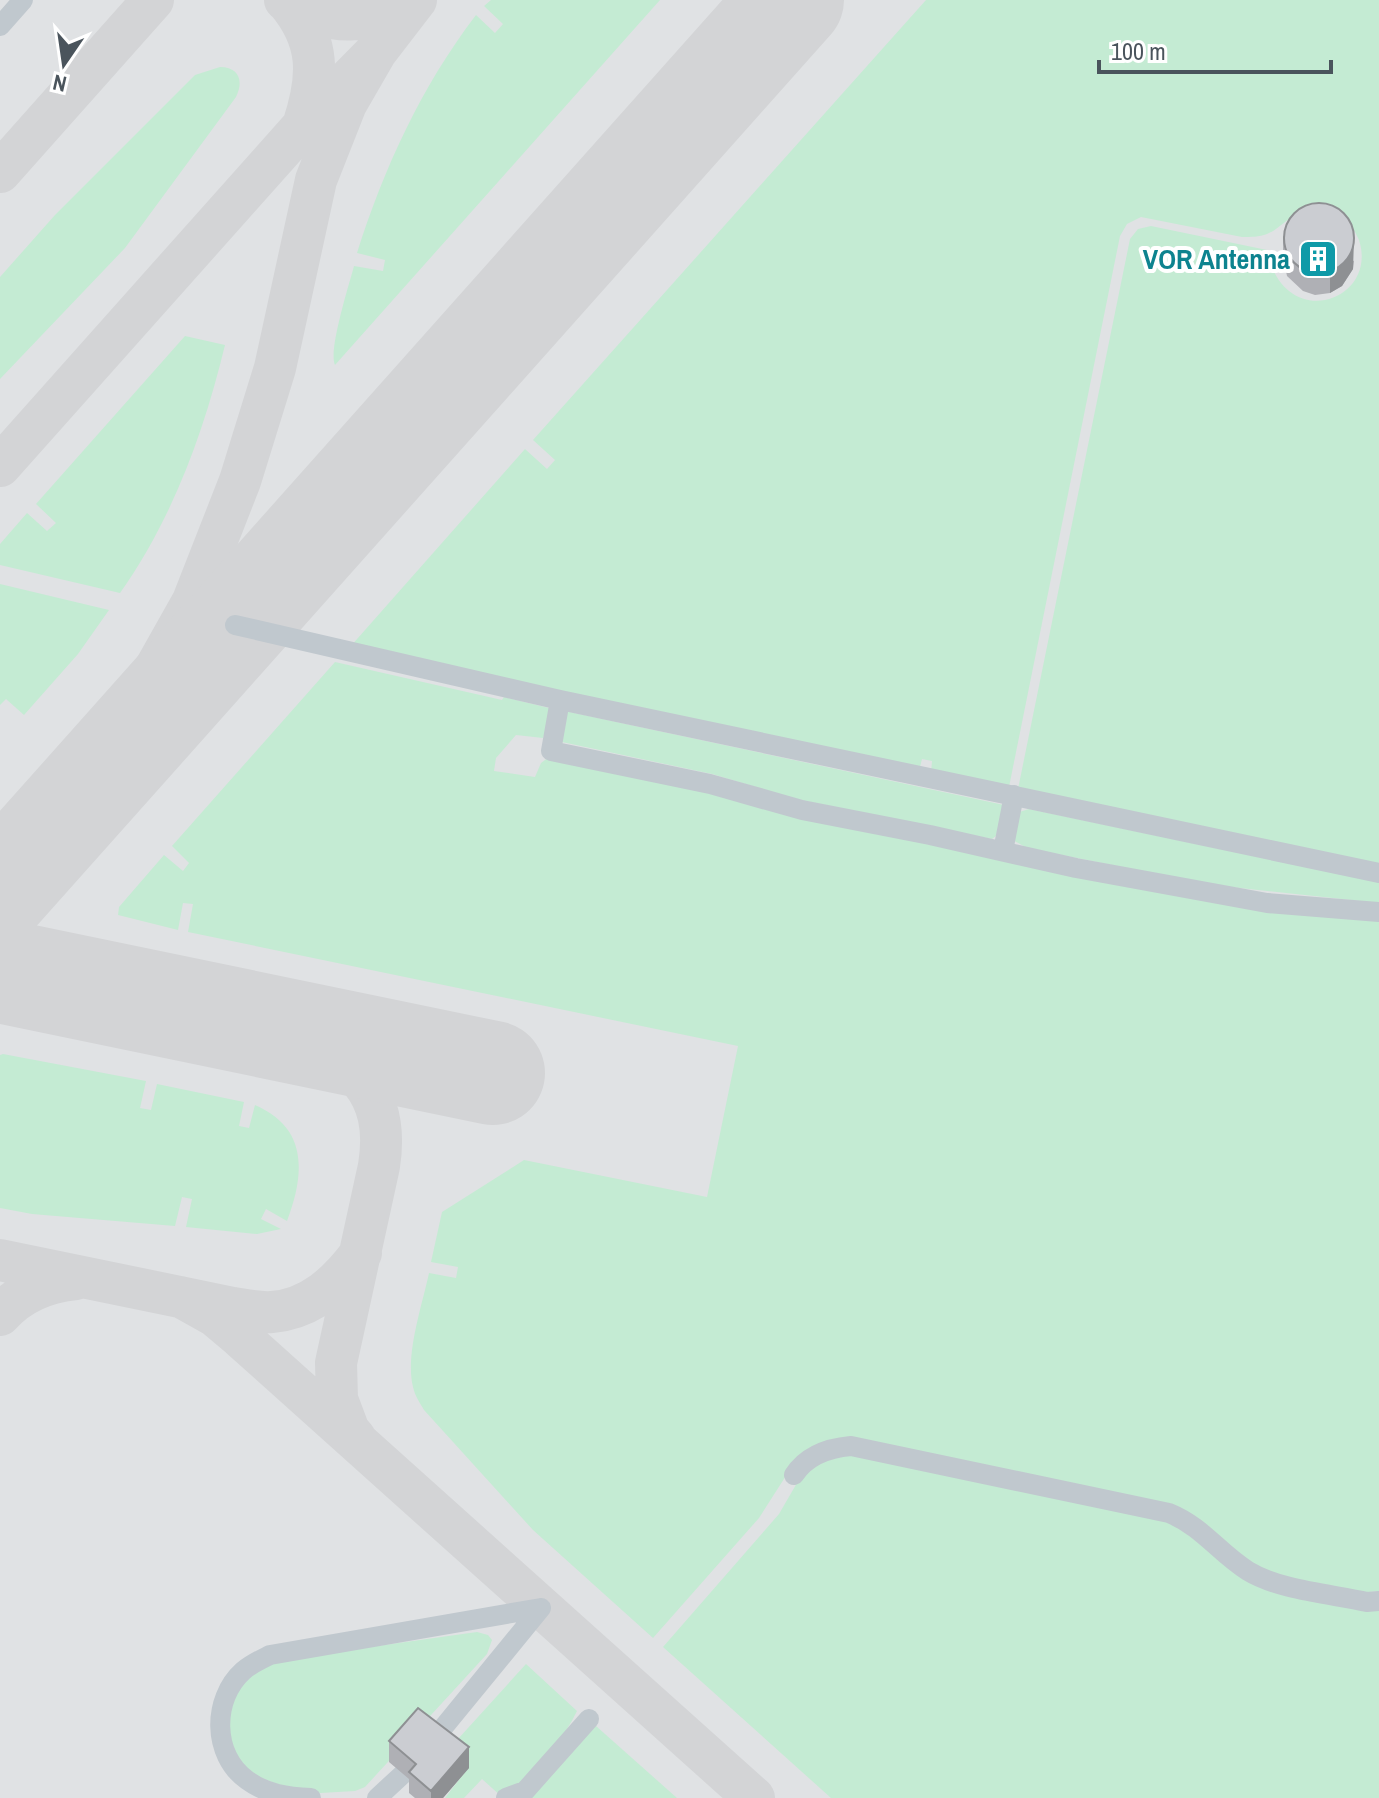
<svg xmlns="http://www.w3.org/2000/svg" width="1379" height="1798" viewBox="0 0 1379 1798" font-family="'Archivo Narrow',sans-serif">
  <style>
    .airport { fill: #e0e2e4 }
    .green { fill: #c4ebd3 }
    .lines { fill: none; stroke-linecap: round; stroke-linejoin: round }
    .taxiway { stroke: #d3d4d6; stroke-width: 42 }
    .runway { stroke: #d3d4d6; stroke-width: 104 }
    .minor { stroke: #c0c8ce; stroke-width: 20 }
    .wall { fill: #afb0b5 }
    .shaded-wall { fill: #8e9093 }
    .building { fill: #cbcdd2; stroke: #8e9093; stroke-width: 2 }
    .labels { text-anchor: middle; dominant-baseline: central; stroke-width: 8; stroke-linejoin: round; paint-order: stroke }
    .culture-label { font-size: 28px; font-weight: bold; fill: #0d838f; stroke: #fff; text-anchor: end }
  </style>
  <rect width="100%" height="100%" fill="#f3f1f1"/>
  <path class="airport" d="M 0,0 L 1379,0 L 1379,1798 L 0,1798 Z"/>
  <path class="green" d="M 491,0 L 660,0 L 335,365 C 328,351 349,285 354,266 L 383,271 L 385,260 L 357,253 C 384,168 421,87 476,15 L 495,33 L 503,24 L 484,6 Z
    M 926,0 L 1379,0 L 1379,870 L 1018,789 L 1130,239 L 1138,229 L 1151,226 L 1267,250 C 1283,334 1379,302 1359,240 C 1354,229 1348,218 1335,214 C 1330,212 1322,214 1317,214 C 1311,214 1303,213 1298,214 C 1287,218 1278,230 1267,234 C 1259,237 1251,237 1242,237 L 1141,217 L 1127,224 L 1120,236 L 1009,787 L 931,773 L 932,761 L 922,759 L 919,771 L 350,647 L 525,449 L 547,469 L 555,460 L 533,440 Z
    M 220,67 C 239,67 244,81 236,97 L 125,248 L 0,379 L 0,277 L 55,215 L 195,75 Z
    M 185,336 L 225,345 C 204,432 172,520 120,593 L 0,565 L 0,544 L 27,513 L 47,531 L 56,523 L 36,504 Z
    M 0,584 L 109,610 L 78,654 L 24,715 L 6,699 L 0,705 Z
    M 335,662 L 502,700 L 504,697 L 553,709 L 543,738 L 516,735 L 496,758 L 494,771 L 535,777 L 541,763 L 549,757 L 1379,919 L 1379,1591 L 1359,1593 L 1277,1576 L 1254,1566 L 1204,1526 L 857,1441 L 791,1468 L 759,1518 L 653,1638 L 533,1530 L 424,1410 C 420,1403 415,1396 413,1387 C 405,1355 422,1306 429,1273 L 456,1278 L 458,1267 L 431,1262 L 442,1212 L 524,1160 L 707,1197 L 738,1046 L 188,932 L 193,904 L 183,903 L 178,930 L 118,915 L 119,907 L 164,855 L 183,871 L 189,863 L 172,846 Z
    M 565,711 L 1004,805 L 996,836 L 992,839 L 796,799 L 712,774 L 562,742 Z
    M 1029,809 L 1379,882 L 1379,903 L 1212,885 L 1027,848 L 1011,839 L 1016,813 Z
    M 3,1054 L 146,1081 L 140,1108 L 151,1110 L 157,1084 L 244,1102 L 239,1126 L 249,1128 L 255,1105 C 308,1128 305,1173 287,1221 L 266,1209 L 261,1219 L 281,1229 L 257,1234 L 186,1227 L 192,1199 L 182,1197 L 175,1226 L 32,1214 L 0,1208 L 0,1055 Z
    M 852,1455 L 1166,1519 L 1192,1534 L 1221,1561 L 1379,1607 L 1379,1798 L 831,1798 L 663,1647 L 779,1514 L 801,1476 L 824,1460 Z
    M 477,1632 L 488,1635 L 492,1640 L 487,1654 L 365,1787 L 355,1791 L 303,1794 L 241,1770 L 227,1727 L 235,1693 L 246,1679 L 277,1660 Z
    M 526,1664 L 577,1711 C 561,1744 532,1775 502,1797 L 482,1779 L 464,1798 L 445,1798 L 468,1768 L 448,1750 Z
    M 596,1726 L 677,1798 L 526,1798 Z"/>
  <g class="lines">
    <path class="taxiway" d="M 285,0 C 332,28 368,24 416,0
      M 286,0 C 321,41 319,77 303,126
      M 774,20 L 787,0
      M 0,172 L 153,0
      M 0,466 L 303,126 L 376,52 L 416,0
      M 64,818 L 121,729 L 193,601 L 240,481 L 275,368 L 316,180 L 346,104 L 376,52
      M 287,1030 C 351,1061 391,1090 379,1166 L 336,1363 L 337,1399 L 349,1431 L 355,1438
      M 0,1260 L 233,1308 C 246,1310 259,1313 272,1312 C 311,1309 339,1283 361,1253
      M 181,1297 L 215,1316 L 240,1337 L 754,1798
      M 0,1315 C 20,1292 46,1282 76,1279"/>
    <path class="runway" d="M 0,889 L 792,0
      M 0,971 L 493,1073"/>
    <path class="minor" d="M 0,26 L 23,0
      M 235,625 L 560,700 L 1379,873
      M 560,700 L 551,751 L 710,784 L 802,810 L 930,835 L 1076,868 L 1267,903 L 1379,912
      M 1003,851 L 1014,795
      M 794,1475 C 807,1455 828,1448 851,1446 L 1169,1513 C 1203,1527 1218,1552 1248,1571 C 1279,1590 1331,1594 1367,1602 L 1379,1601
      M 433,1740 L 541,1608
      M 311,1798 C 288,1797 266,1794 247,1780 C 212,1755 212,1699 243,1671 C 251,1664 260,1660 270,1655 L 541,1608
      M 377,1798 L 403,1774
      M 506,1798 L 525,1791 L 589,1719"/>
  </g>
  <path class="wall" d="M 1283,236 L 1354,261 L 1353,269 L 1342,286 L 1330,293 L 1315,295 L 1303,291 L 1287,276 L 1283,257 Z
    M 389,1741 L 469,1768 L 443,1798 L 415,1798 L 409,1793 L 409,1779 L 389,1762 Z"/>
  <path class="shaded-wall" d="M 1354,240 L 1353,269 L 1342,286 L 1330,293 L 1330,272 Z
    M 469,1747 L 469,1768 L 443,1798 L 431,1798 L 431,1791 Z"/>
  <path class="building" d="M1284 238a35 35 0 1 1 70 0a35 35 0 1 1-70 0Z
    M 418,1708 L 469,1747 L 431,1791 L 409,1772 L 416,1764 L 389,1741 Z"/>
  <defs>
    <g id="building-square" transform="scale(2)"><rect x="-9" y="-9" width="18" height="18" rx="4" fill="#0f9aa8" stroke="#fff"/><path d="M-4-6H4V6H1V3H-1V6H-4ZM-2.5-4.3h1.7v1.8h-1.7ZM.8-4.3h1.7v1.8H.8ZM-2.5-1h1.7V.8h-1.7ZM.8-1h1.7V.8H.8Z" fill="#fff"/></g>
  </defs>
  <g fill-rule="evenodd">
    <use href="#building-square" x="1318" y="259"/>
  </g>
  <g class="labels">
    <g class="culture-label">
      <text x="1290" y="259">VOR Antenna</text>
    </g>
  </g>
  <g transform="translate(64 64) rotate(193)" stroke="#ffffff" stroke-width="6" paint-order="stroke">
  <path d="M0-6L14 30L0 20L-14 30Z" fill="#4a545c"/>
  <text y="-12" font-size="22" font-weight="bold" text-anchor="middle" fill="#4a545c">N</text>
  </g>
  <path d="M1099 60v12h232v-12" fill="none" stroke="#4a545c" stroke-width="4"/>
  <text x="1111" y="60" font-size="24" fill="#4a545c" stroke="#ffffff" stroke-width="6" paint-order="stroke">100 m</text>
</svg>
